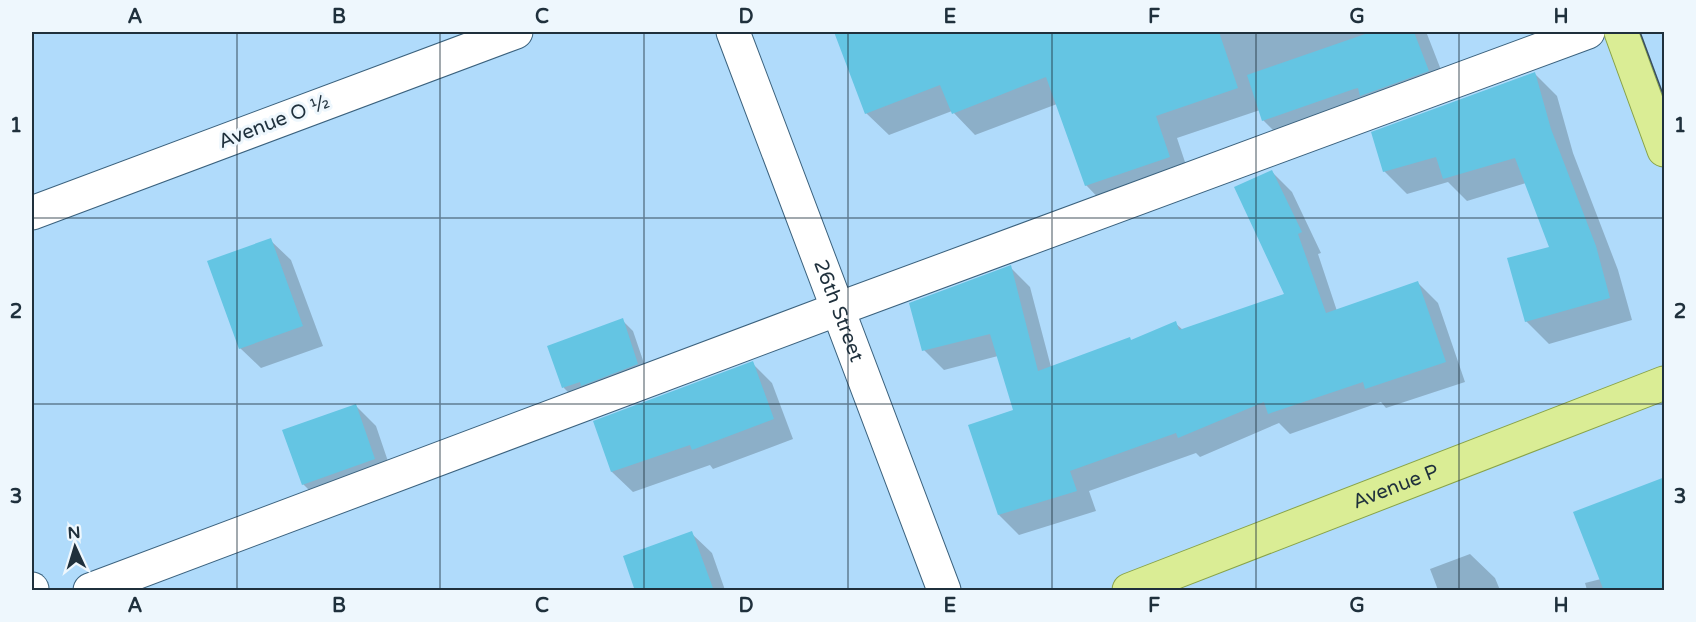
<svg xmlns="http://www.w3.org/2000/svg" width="1696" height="622" viewBox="0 0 1696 622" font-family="'Varela Round',sans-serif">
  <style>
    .shadow { fill: #0003 }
    .building { fill: #64c5e3 }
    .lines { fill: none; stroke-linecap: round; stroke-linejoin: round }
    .minor-casing { stroke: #3b627e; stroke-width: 35 }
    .major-casing { stroke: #88a348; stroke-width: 35 }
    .minor { stroke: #fff; stroke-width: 33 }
    .major { stroke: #daed95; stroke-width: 33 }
    .tram { stroke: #384d5d; stroke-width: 1.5 }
    .grid { fill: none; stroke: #1f303c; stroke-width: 1.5; stroke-opacity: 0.55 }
    .labels { text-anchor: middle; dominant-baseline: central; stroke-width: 6; stroke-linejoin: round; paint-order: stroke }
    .street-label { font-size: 20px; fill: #1f303c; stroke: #eef7fd }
    .neatline { fill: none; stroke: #1f303c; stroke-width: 2 }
    .grid-label { font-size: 20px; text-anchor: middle; font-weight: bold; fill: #1f303c }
  </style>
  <rect width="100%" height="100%" fill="#b0dbfb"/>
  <path class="shadow" d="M 839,32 L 1437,32 L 1427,34 L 1450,93 L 1285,142 L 1263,120 L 1260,110 L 1177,138 L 1191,180 L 1108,208 L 1086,185 L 1057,104 L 975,135 L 952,111 L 889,135 L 866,113 L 836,33 Z
    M 1534,73 L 1557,96 L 1573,153 L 1618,270 L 1632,320 L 1549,344 L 1526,321 L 1551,248 L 1526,183 L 1467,201 L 1448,182 L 1407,194 L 1384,171 Z
    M 1272,172 L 1292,192 L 1321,253 L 1318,254 L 1337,311 L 1418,283 L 1438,303 L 1465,382 L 1386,408 L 1381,402 L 1290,434 L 1279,423 L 1200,457 L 1196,453 L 1089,491 L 1096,511 L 1019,535 L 999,515 L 1015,411 L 998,356 L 944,370 L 924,350 L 1010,267 L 1030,287 L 1051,367 L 1132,341 L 1175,323 L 1183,330 L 1286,294 Z
    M 270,240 L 291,260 L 323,346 L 261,368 L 240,348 Z
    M 622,320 L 633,331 L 648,375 L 575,399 L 564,388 L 549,347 Z
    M 752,363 L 772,383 L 793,439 L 713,469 L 710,465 L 633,492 L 612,472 L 595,422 Z
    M 356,406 L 376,426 L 394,479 L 323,504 L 303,484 Z
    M 691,533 L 712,553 L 725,590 L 637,590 Z
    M 1470,554 L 1495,578 L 1500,590 L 1438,590 L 1430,569 Z
    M 1601,579 L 1664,590 L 1587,590 L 1585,583 Z"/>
  <path class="building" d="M 834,32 L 1219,32 L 1238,88 L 1156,116 L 1170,157 L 1085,186 L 1046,77 L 952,114 L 940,85 L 865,114 Z
    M 1371,32 L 1414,32 L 1429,71 L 1360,96 L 1358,88 L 1354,89 L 1262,121 L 1247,75 Z
    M 1535,72 L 1551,129 L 1596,246 L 1610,298 L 1525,322 L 1507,258 L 1549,247 L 1515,158 L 1443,179 L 1436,157 L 1383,172 L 1371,132 Z
    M 1272,170 L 1302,232 L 1298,234 L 1326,313 L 1418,281 L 1446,362 L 1365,389 L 1363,382 L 1268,414 L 1264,402 L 1178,438 L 1176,433 L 1070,471 L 1077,491 L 998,515 L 968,425 L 1013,410 L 990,334 L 922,351 L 909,303 L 1011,265 L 1038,371 L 1130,337 L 1131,340 L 1176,321 L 1179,330 L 1284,294 L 1234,187 Z
    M 271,238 L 303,326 L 239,349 L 207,261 Z
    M 623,318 L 638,364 L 581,386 L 580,382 L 562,388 L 547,346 Z
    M 753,361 L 774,419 L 692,450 L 690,445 L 611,472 L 593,421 Z
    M 356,404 L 375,459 L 302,485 L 282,430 Z
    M 1665,477 L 1665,591 L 1604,591 L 1573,512 Z
    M 692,531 L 714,591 L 635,591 L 623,556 Z"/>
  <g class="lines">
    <g class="minor-casing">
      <g id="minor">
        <path id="s1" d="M 733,32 L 944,590"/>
        <path d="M 32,213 L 516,32"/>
        <path d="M 32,589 L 32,590"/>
        <path d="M 90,590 L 838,309 L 1588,32"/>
      </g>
    </g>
    <g class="major-casing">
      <g id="major">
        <path d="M 1621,32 L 1664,150"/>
        <path id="s2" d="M 1129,590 L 1664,383"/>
      </g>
    </g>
    <use href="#minor" class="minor"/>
    <use href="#major" class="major"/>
    <path class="tram" d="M 1640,32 L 1664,97"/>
  </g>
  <path class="grid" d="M 237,32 L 237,590M 440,32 L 440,590M 644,32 L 644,590M 848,32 L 848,590M 1052,32 L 1052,590M 1256,32 L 1256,590M 1459,32 L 1459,590M 32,218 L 1664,218M 32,404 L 1664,404"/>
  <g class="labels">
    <g class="street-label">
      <text transform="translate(274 122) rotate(-21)">Avenue O ½</text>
      <text stroke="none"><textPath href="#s1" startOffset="298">26th Street</textPath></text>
      <text stroke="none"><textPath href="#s2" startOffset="286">Avenue P</textPath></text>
    </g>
  </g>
  <rect width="1696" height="622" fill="none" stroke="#eef7fd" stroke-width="66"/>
  <g transform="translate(75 547) rotate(356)" stroke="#eef7fd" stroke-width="4.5" paint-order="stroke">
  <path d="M0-4.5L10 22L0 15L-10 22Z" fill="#1f303c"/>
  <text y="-9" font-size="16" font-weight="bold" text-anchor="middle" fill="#1f303c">N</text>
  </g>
  <rect x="33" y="33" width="1630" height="556" class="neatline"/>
  <g class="grid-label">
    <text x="135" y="23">A</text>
    <text x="339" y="23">B</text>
    <text x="542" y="23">C</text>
    <text x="746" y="23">D</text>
    <text x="950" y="23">E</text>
    <text x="1154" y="23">F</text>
    <text x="1357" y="23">G</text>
    <text x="1561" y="23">H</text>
    <text x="16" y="132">1</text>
    <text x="1680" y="132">1</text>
    <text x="16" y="318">2</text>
    <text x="1680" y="318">2</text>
    <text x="16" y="503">3</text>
    <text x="1680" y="503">3</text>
    <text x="135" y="612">A</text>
    <text x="339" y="612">B</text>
    <text x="542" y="612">C</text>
    <text x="746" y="612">D</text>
    <text x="950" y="612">E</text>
    <text x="1154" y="612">F</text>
    <text x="1357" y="612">G</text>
    <text x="1561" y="612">H</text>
  </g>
</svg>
